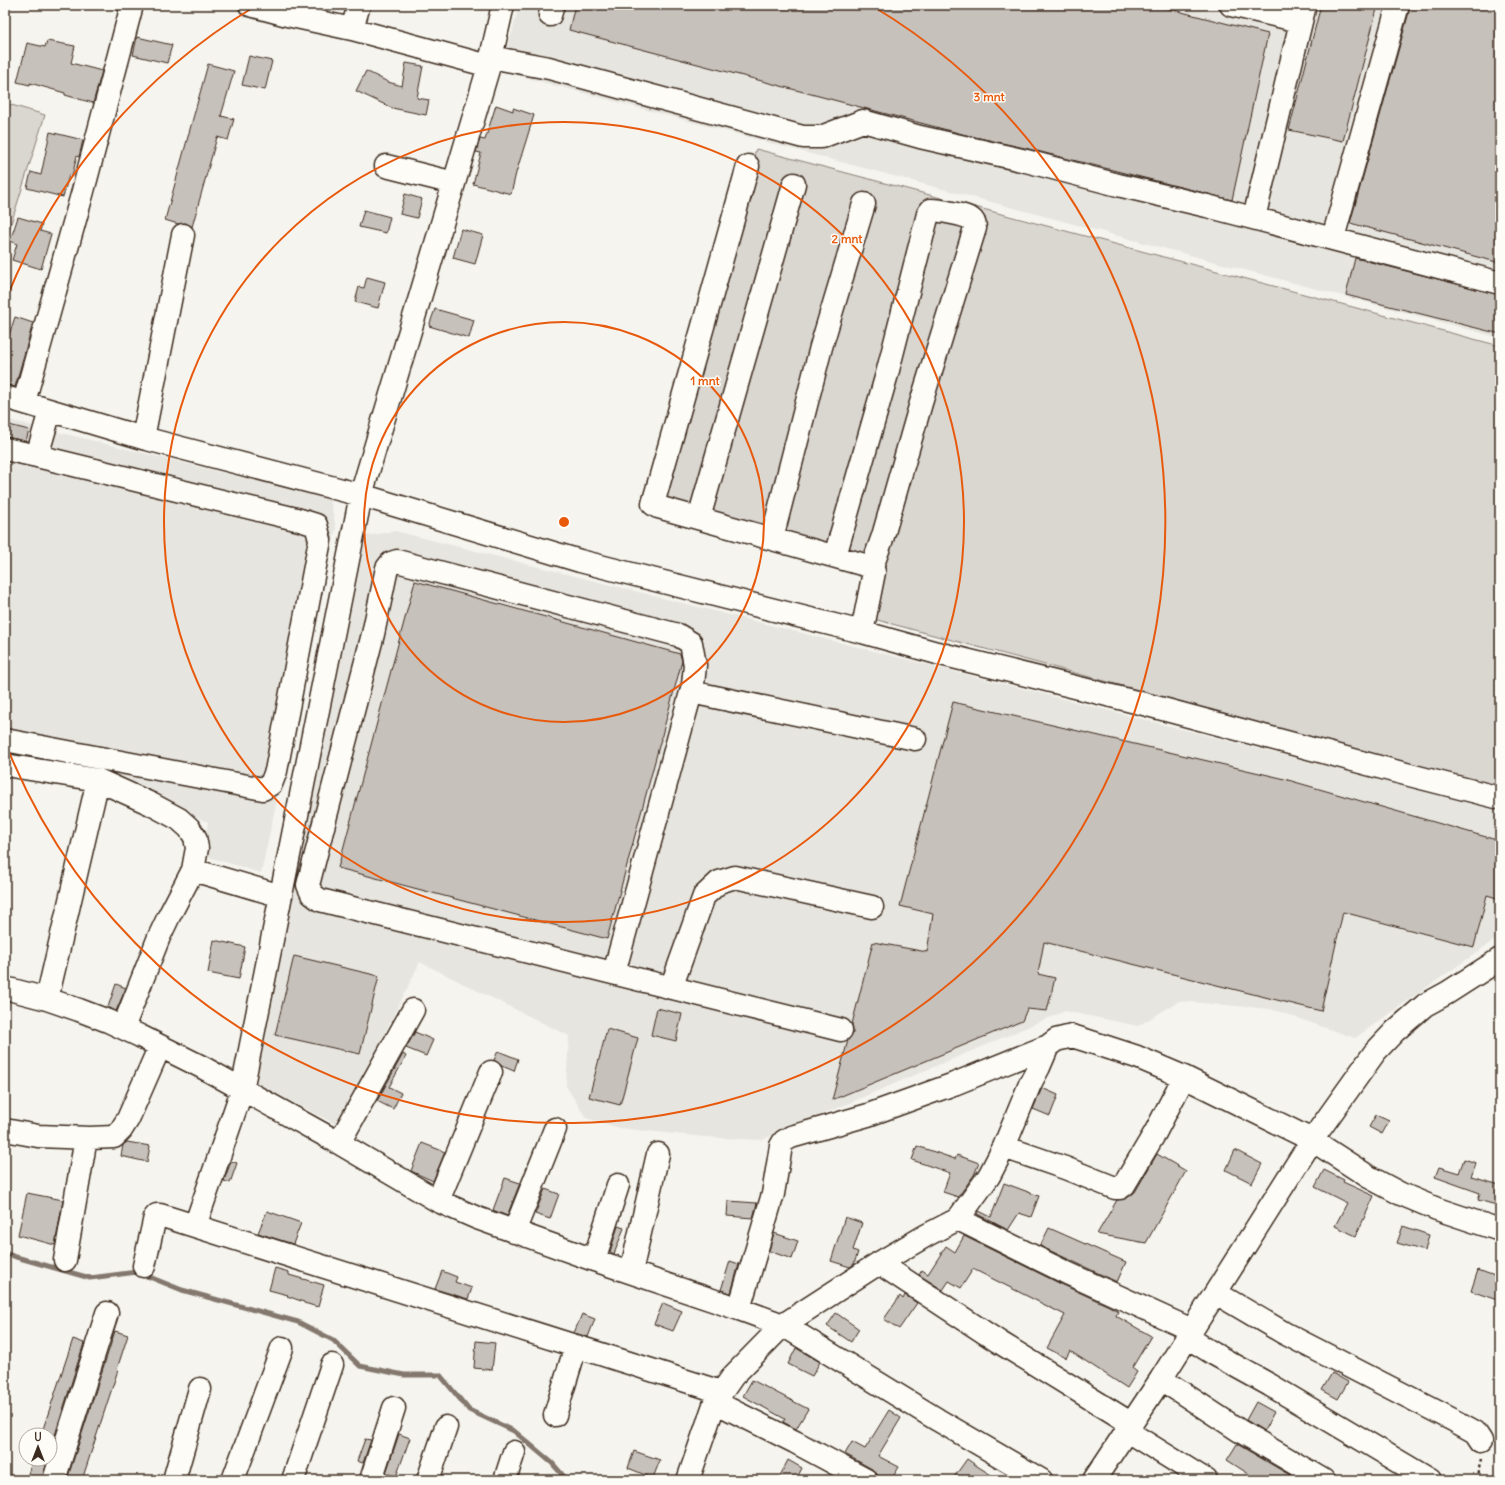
<svg xmlns="http://www.w3.org/2000/svg" width="1505" height="1485" viewBox="0 0 1505 1485" font-family="Delius,sans-serif">
  <style>
    .built { fill: #e7e5df }
    .green { fill: #dad6d0; stroke: #8a8077 }
    .lines { fill: none; stroke-linecap: round; stroke-linejoin: round }
    .stream { stroke: #84786e; stroke-width: 5 }
    .building { fill: #c7c1bb; stroke: #3b2a1e }
    .minor-casing { stroke: #3b2a1e; stroke-width: 25 }
    .path { stroke: #3b2a1e; stroke-width: 2.5; stroke-dasharray: 3 3; stroke-linecap: butt }
    .minor { stroke: #fdfcf7; stroke-width: 22 }
    .ring { fill: none; stroke: #e8590c; stroke-width: 2 }
    .centre { fill: #e8590c; stroke: #fdfcf7; stroke-width: 2 }
    .ring-label { font-size: 12px; text-anchor: middle; font-weight: bold; fill: #e8590c; stroke: #fdfcf7; stroke-width: 3; stroke-linejoin: round; paint-order: stroke }
  </style>
  <rect width="100%" height="100%" fill="#f5f4ee"/>
  <filter id="ink" filterUnits="userSpaceOnUse"><feTurbulence type="fractalNoise" baseFrequency=".025" numOctaves="2"/><feDisplacementMap in="SourceGraphic" scale="8" xChannelSelector="R" yChannelSelector="G"/><feConvolveMatrix kernelMatrix="1 2 1 2 8 2 1 2 1" color-interpolation-filters="sRGB"/></filter>
  <g filter="url(#ink)">
    <path class="built" d="M 519,5 L 1500,5 L 1500,338 L 497,70 L 512,33 Z
      M 5,419 L 330,499 L 336,528 L 261,873 L 202,855 L 208,822 L 66,761 L 5,757 Z
      M 395,531 L 933,666 L 1500,810 L 1500,936 L 1355,1038 L 1271,1009 L 1179,1001 L 1138,1026 L 1065,1011 L 762,1140 L 704,1137 L 620,1128 L 586,1118 L 566,1086 L 569,1036 L 420,962 L 339,1126 L 254,1082 L 366,536 Z"/>
    <path class="green" d="M 5,103 L 45,115 L 5,243 Z
      M 756,149 L 1500,346 L 1500,787 L 866,617 L 882,565 L 648,498 Z"/>
    <g class="lines">
      <path class="stream" d="M 5,1253 L 16,1257 L 90,1278 L 137,1272 L 182,1290 L 298,1322 L 333,1340 L 360,1366 L 404,1375 L 440,1375 L 469,1410 L 514,1431 L 552,1463 L 567,1480"/>
    </g>
    <path class="building" d="M 575,5 L 1154,5 L 1268,34 L 1232,200 L 1029,149 L 966,135 L 569,30 Z
      M 1321,5 L 1378,5 L 1343,141 L 1289,130 Z
      M 1411,5 L 1500,5 L 1500,263 L 1350,223 Z
      M 137,37 L 172,45 L 167,63 L 133,55 Z
      M 47,41 L 75,46 L 71,63 L 102,71 L 93,103 L 65,95 L 65,93 L 30,83 L 30,85 L 17,82 L 27,43 L 45,47 Z
      M 249,56 L 272,61 L 265,90 L 242,85 Z
      M 406,63 L 423,66 L 417,98 L 429,100 L 426,115 L 392,108 L 356,91 L 366,71 L 388,82 L 402,86 Z
      M 208,64 L 234,71 L 221,116 L 234,119 L 228,140 L 217,137 L 192,227 L 186,223 L 178,224 L 165,220 Z
      M 496,105 L 513,111 L 513,108 L 534,115 L 516,173 L 511,194 L 473,184 L 481,153 L 476,152 L 480,139 L 485,140 Z
      M 50,132 L 83,140 L 79,157 L 77,156 L 72,176 L 69,175 L 63,197 L 27,188 L 31,172 L 41,175 Z
      M 405,194 L 422,199 L 417,218 L 400,214 Z
      M 364,210 L 390,217 L 386,233 L 359,227 Z
      M 18,217 L 42,224 L 40,231 L 51,234 L 41,269 L 12,260 L 17,244 L 10,241 Z
      M 461,229 L 483,235 L 475,264 L 453,258 Z
      M 1355,258 L 1500,295 L 1500,334 L 1346,295 Z
      M 367,277 L 385,282 L 378,308 L 355,302 L 359,287 L 364,288 Z
      M 435,309 L 474,320 L 469,338 L 429,326 Z
      M 15,317 L 33,323 L 15,387 L 5,384 L 5,376 L 9,364 L 5,363 L 5,347 Z
      M 5,424 L 29,430 L 26,441 L 5,437 Z
      M 415,581 L 680,654 L 682,661 L 607,939 L 338,868 Z
      M 953,702 L 1281,778 L 1500,841 L 1500,899 L 1487,895 L 1474,947 L 1343,912 L 1321,1011 L 1044,942 L 1038,974 L 1055,978 L 1047,1011 L 1027,1009 L 1022,1021 L 832,1100 L 848,1040 L 853,1033 L 852,1024 L 873,942 L 927,952 L 933,914 L 900,906 Z
      M 214,940 L 245,947 L 239,979 L 208,973 Z
      M 294,956 L 379,976 L 360,1054 L 275,1035 Z
      M 116,984 L 126,988 L 116,1011 L 108,1007 Z
      M 657,1008 L 682,1014 L 676,1041 L 651,1035 Z
      M 607,1029 L 638,1038 L 620,1105 L 589,1097 Z
      M 415,1032 L 433,1040 L 426,1056 L 406,1048 Z
      M 498,1051 L 518,1059 L 514,1071 L 502,1066 L 494,1060 Z
      M 403,1054 L 406,1056 L 389,1087 L 401,1093 L 393,1109 L 377,1101 Z
      M 1042,1088 L 1058,1095 L 1050,1116 L 1033,1109 Z
      M 1376,1115 L 1389,1121 L 1382,1134 L 1369,1127 Z
      M 127,1142 L 150,1146 L 147,1162 L 121,1156 L 123,1145 Z
      M 422,1143 L 445,1152 L 433,1181 L 411,1171 Z
      M 917,1146 L 955,1159 L 957,1155 L 979,1163 L 974,1175 L 958,1197 L 943,1192 L 950,1173 L 912,1160 Z
      M 1235,1150 L 1262,1164 L 1252,1183 L 1226,1170 Z
      M 1157,1154 L 1186,1171 L 1146,1243 L 1097,1234 L 1117,1200 L 1127,1198 L 1135,1192 Z
      M 1464,1159 L 1476,1163 L 1471,1177 L 1500,1185 L 1500,1206 L 1478,1200 L 1480,1193 L 1435,1177 L 1439,1167 L 1459,1173 Z
      M 231,1161 L 237,1163 L 230,1183 L 224,1181 Z
      M 1324,1170 L 1344,1180 L 1343,1182 L 1374,1196 L 1356,1236 L 1335,1226 L 1347,1203 L 1315,1187 Z
      M 505,1178 L 520,1183 L 507,1216 L 493,1210 Z
      M 1004,1183 L 1039,1196 L 1031,1217 L 1019,1213 L 1008,1230 L 977,1214 L 979,1211 L 991,1217 Z
      M 545,1189 L 559,1194 L 550,1219 L 535,1214 Z
      M 27,1193 L 63,1200 L 55,1245 L 18,1235 Z
      M 728,1201 L 757,1203 L 753,1218 L 727,1216 Z
      M 267,1211 L 301,1223 L 293,1244 L 258,1233 Z
      M 845,1217 L 862,1223 L 853,1250 L 858,1252 L 854,1264 L 850,1267 L 831,1261 Z
      M 618,1226 L 624,1228 L 614,1254 L 610,1252 Z
      M 1403,1226 L 1429,1235 L 1425,1251 L 1397,1243 Z
      M 1049,1228 L 1126,1262 L 1117,1282 L 1040,1246 Z
      M 774,1233 L 798,1241 L 792,1259 L 769,1251 Z
      M 964,1236 L 1061,1284 L 1109,1306 L 1118,1311 L 1116,1316 L 1151,1336 L 1132,1368 L 1137,1372 L 1127,1388 L 1070,1351 L 1066,1358 L 1047,1348 L 1065,1315 L 973,1269 L 961,1288 L 949,1281 L 943,1290 L 919,1275 L 922,1270 L 928,1274 L 946,1246 L 955,1252 Z
      M 730,1261 L 739,1264 L 731,1293 L 721,1290 Z
      M 275,1268 L 289,1272 L 289,1275 L 324,1285 L 318,1307 L 304,1303 L 304,1302 L 287,1296 L 288,1295 L 269,1290 Z
      M 1478,1270 L 1500,1278 L 1500,1301 L 1471,1291 Z
      M 442,1271 L 457,1277 L 455,1282 L 472,1288 L 468,1299 L 435,1289 Z
      M 905,1295 L 917,1303 L 899,1329 L 884,1319 L 900,1296 L 903,1299 Z
      M 663,1303 L 682,1311 L 673,1331 L 654,1324 Z
      M 836,1313 L 859,1329 L 851,1342 L 827,1326 Z
      M 582,1314 L 595,1319 L 588,1337 L 574,1333 Z
      M 115,1331 L 128,1335 L 117,1369 L 118,1370 L 82,1480 L 67,1480 Z
      M 73,1339 L 84,1343 L 50,1451 L 50,1435 L 41,1435 Z
      M 476,1341 L 495,1343 L 492,1370 L 474,1368 Z
      M 796,1348 L 820,1362 L 812,1376 L 788,1364 Z
      M 1332,1373 L 1348,1382 L 1338,1399 L 1322,1390 Z
      M 752,1380 L 808,1409 L 796,1429 L 783,1422 L 785,1419 L 743,1396 Z
      M 1256,1402 L 1274,1412 L 1264,1431 L 1246,1420 Z
      M 889,1410 L 901,1418 L 878,1456 L 899,1467 L 891,1480 L 878,1480 L 877,1474 L 872,1469 L 845,1454 L 852,1442 L 865,1449 Z
      M 399,1434 L 410,1438 L 396,1477 L 386,1473 Z
      M 365,1439 L 371,1440 L 363,1463 L 357,1461 Z
      M 1237,1444 L 1298,1480 L 1258,1480 L 1227,1460 Z
      M 634,1451 L 660,1460 L 653,1478 L 628,1468 Z
      M 33,1459 L 48,1459 L 42,1480 L 26,1480 Z
      M 967,1459 L 977,1466 L 999,1480 L 952,1480 Z
      M 788,1460 L 802,1468 L 796,1480 L 778,1480 Z"/>
    <g class="lines">
      <g class="minor-casing">
        <path id="minor" d="M 250,5 L 287,15 L 352,29 L 489,66
          M 1231,5 L 1300,21
          M 550,15 L 553,5
          M 352,29 L 359,5
          M 491,56 L 501,59 L 549,68 L 803,137 L 821,137 L 863,121 L 920,137 L 1026,161 L 1118,185 L 1207,206 L 1500,283
          M 386,166 L 454,183
          M 748,166 L 653,504 L 658,507 L 872,567
          M 1254,218 L 1305,5
          M 1333,238 L 1398,5
          M 5,397 L 143,438 L 361,495 L 580,561 L 862,632 L 937,653 L 1144,704 L 1394,771 L 1500,798
          M 24,402 L 83,191 L 132,5
          M 143,438 L 183,235
          M 5,449 L 37,456 L 50,411
          M 699,518 L 794,184
          M 772,538 L 821,347 L 864,204
          M 835,556 L 887,374 L 928,214 L 931,210 C 938,210 967,215 971,219 C 974,221 975,224 975,228 L 921,403 L 883,536 L 872,567 L 874,572 L 862,632
          M 691,692 L 915,739
          M 5,740 L 263,789 L 271,784 L 276,771 L 320,540 L 316,525 L 300,520 L 37,456
          M 5,765 L 98,780 L 151,804 L 179,819 L 189,828 L 195,837 L 197,848 L 193,870 L 281,896
          M 614,973 L 693,685 L 695,665 L 691,643 L 678,635 L 397,561 L 391,563 L 387,568 L 373,634 L 308,885 L 312,894 L 320,900 L 841,1030
          M 5,988 L 47,999 L 79,1010 L 108,1021 L 140,1036 L 202,1067 L 339,1143 L 438,1201 L 477,1218 L 594,1260 L 739,1309 L 783,1325 L 938,1420 L 1041,1480
          M 671,988 L 704,896 L 719,882 L 735,877 L 872,907
          M 47,999 L 98,780
          M 123,1028 L 159,937 L 169,916 L 193,870
          M 5,1130 L 38,1136 L 90,1138 L 114,1137 L 121,1130 L 128,1119 L 160,1046
          M 339,1143 L 413,1010
          M 1004,1147 L 1065,1168 L 1115,1188 L 1120,1188 L 1124,1185 L 1155,1133 L 1184,1077
          M 438,1201 L 491,1072
          M 958,1219 L 1067,1273 L 1192,1330
          M 195,1226 L 242,1090 L 361,495 L 489,66 L 503,5
          M 514,1232 L 555,1129
          M 65,1260 L 86,1138
          M 594,1260 L 618,1185
          M 879,1263 L 999,1342 L 1132,1424
          M 144,1266 L 155,1217 L 157,1215 L 160,1215 L 721,1392
          M 631,1272 L 658,1154
          M 1216,1293 L 1284,1333 L 1455,1421 L 1475,1432 L 1481,1441
          M 739,1309 L 773,1194 L 781,1146 L 784,1141 L 791,1137 L 868,1115 L 954,1084 L 1048,1046
          M 1187,1337 L 1214,1354 L 1270,1385 L 1430,1480
          M 1161,1379 L 1240,1431 L 1323,1480
          M 715,1402 L 795,1442 L 866,1480
          M 555,1415 L 576,1346
          M 1127,1431 L 1206,1480
          M 54,1480 L 107,1313
          M 174,1480 L 200,1389
          M 233,1480 L 282,1348
          M 293,1480 L 332,1365
          M 371,1480 L 394,1408
          M 428,1480 L 446,1427
          M 505,1480 L 514,1452
          M 688,1480 L 715,1402 L 733,1376 L 783,1325 L 879,1263 L 927,1235 L 958,1219 L 989,1176 L 1004,1147 L 1030,1084 L 1039,1067 L 1048,1046 L 1056,1040 L 1072,1036 L 1085,1040 L 1137,1057 L 1184,1077 L 1312,1140 L 1369,1177 L 1401,1194 L 1437,1209 L 1500,1230
          M 1094,1480 L 1161,1379 L 1312,1140 L 1375,1052 L 1395,1031 L 1425,1005 L 1447,993 L 1500,959"/>
      </g>
      <path class="path" d="M 1476,1480 L 1481,1460"/>
      <use href="#minor" class="minor"/>
    </g>
  </g>
  <g class="ring">
    <circle cx="564" cy="522" r="200"/>
    <circle cx="564" cy="522" r="400"/>
    <path d="M7 297A601 601 0 0 1 254 7M874 7A601 601 0 1 1 7 747"/>
  </g>
  <circle cx="564" cy="522" r="6" class="centre"/>
  <g class="ring-label">
    <text x="989" y="101">3 mnt</text>
    <text x="847" y="243">2 mnt</text>
    <text x="705" y="385">1 mnt</text>
  </g>
  <rect width="1505" height="1485" fill="none" stroke="#fdfcf7" stroke-width="20"/>
  <rect x="10" y="10" width="1485" height="1465" fill="none" stroke="#3b2a1e" stroke-width="1.5" filter="url(#ink)"/>
  <g transform="translate(38 1447)"><circle r="19" fill="#fdfcf7" stroke="#afa8a0"/>
  <path d="M0-3L7 15L0 10L-7 15Z" fill="#3b2a1e"/>
  <text y="-6" font-size="11" font-weight="bold" text-anchor="middle" fill="#3b2a1e">U</text>
  </g>
</svg>
